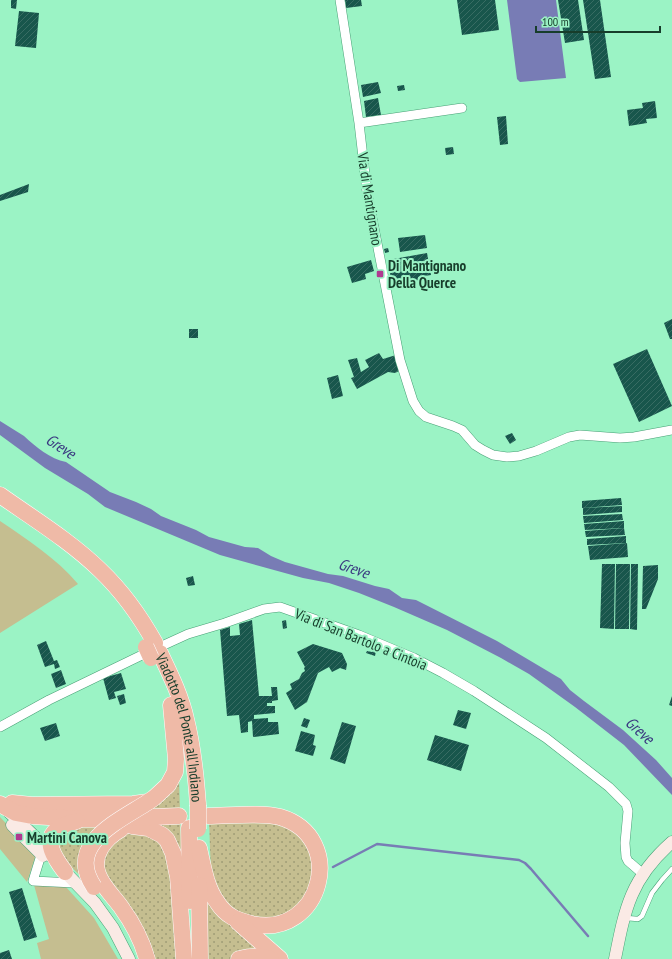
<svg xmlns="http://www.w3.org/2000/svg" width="672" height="959" viewBox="0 0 672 959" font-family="'PT Sans Narrow',sans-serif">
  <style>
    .grass { fill: url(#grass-dots) }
    .green { fill: #c5be90 }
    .water { fill: #787cb5 }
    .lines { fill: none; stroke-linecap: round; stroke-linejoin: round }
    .stream { stroke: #787cb5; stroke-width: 2.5 }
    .building { fill: url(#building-hatch) }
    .lane-casing { stroke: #47a075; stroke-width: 5.5 }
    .street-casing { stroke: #47a075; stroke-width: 10 }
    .secondary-casing { stroke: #47a075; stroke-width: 13 }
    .highway-casing { stroke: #fff; stroke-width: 17 }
    .lane { stroke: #fff; stroke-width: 4.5 }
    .street { stroke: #fff; stroke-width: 9 }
    .secondary { stroke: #faeae5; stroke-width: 12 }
    .highway { stroke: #efbaa7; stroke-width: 16 }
    .highway-bridge-casing { stroke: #fff; stroke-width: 17; stroke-linecap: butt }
    .highway-bridge { stroke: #efbaa7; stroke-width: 16 }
    .poi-dot { fill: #b03990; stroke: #9bf3c5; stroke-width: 1.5 }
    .labels { text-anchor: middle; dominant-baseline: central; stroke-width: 4; stroke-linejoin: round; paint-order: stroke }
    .street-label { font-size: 15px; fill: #173d2b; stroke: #9bf3c5 }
    .poi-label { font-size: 15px; font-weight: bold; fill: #173d2b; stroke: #9bf3c5; text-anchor: start }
    .water-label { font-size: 16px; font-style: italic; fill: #3a3980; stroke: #9bf3c5 }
  </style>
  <defs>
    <pattern id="grass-dots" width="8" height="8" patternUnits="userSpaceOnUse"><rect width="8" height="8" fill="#c5be90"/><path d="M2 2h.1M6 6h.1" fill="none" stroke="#9f9c76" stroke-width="1.8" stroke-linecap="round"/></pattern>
    <pattern id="building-hatch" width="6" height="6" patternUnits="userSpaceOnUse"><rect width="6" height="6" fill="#18564c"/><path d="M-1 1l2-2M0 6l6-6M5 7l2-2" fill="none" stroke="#386c63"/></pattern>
  </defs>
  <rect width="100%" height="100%" fill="#9bf3c5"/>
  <path class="grass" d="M 179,776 L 180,811 L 138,813 Z
    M 269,819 L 304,836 L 317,876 L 300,907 L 273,920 L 246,918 L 221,898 L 211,875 L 209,821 Z
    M 180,820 L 184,884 L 154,825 Z
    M 105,825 L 88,882 C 78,874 53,853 60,838 C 62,834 65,831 68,828 Z
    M 129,831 L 146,832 L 169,850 L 180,959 L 152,959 L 102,874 L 103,853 Z
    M 207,899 L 256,945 L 255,949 L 232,959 L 207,959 Z"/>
  <path class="green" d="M 0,521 C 28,540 56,558 78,584 L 0,633 Z
    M 0,817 L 36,855 L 27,882 L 0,849 Z
    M 34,885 L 66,887 L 94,918 L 118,959 L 41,959 L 37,943 L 49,939 Z"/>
  <path class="water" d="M 507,0 L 556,0 L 566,78 L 520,82 L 517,79 Z
    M 0,421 C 8,426 16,431 24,436 C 36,447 50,459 66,462 L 110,492 L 136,502 L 151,509 L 161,516 L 196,530 L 209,537 L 245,547 L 258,548 L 271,556 L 285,562 L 328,574 L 343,576 L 375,586 L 389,589 L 402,598 L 416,600 L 497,641 L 561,679 L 570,690 L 584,701 L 623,730 L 656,760 L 672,778 L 672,795 L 624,745 L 575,707 L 529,674 L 501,658 L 447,630 L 394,607 L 359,593 L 329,583 L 303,578 L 220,555 L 105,507 L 88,494 L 45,468 L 0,435 Z"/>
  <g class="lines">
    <path class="stream" d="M 333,867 L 377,844 L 519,860 L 525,863 L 531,869 L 588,936"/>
  </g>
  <path class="building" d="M 11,0 L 17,0 L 16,9 L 11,8 Z
    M 345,0 L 361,0 L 362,6 L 346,8 Z
    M 457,0 L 495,0 L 499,30 L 462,35 Z
    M 558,0 L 578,0 L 584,40 L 565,43 Z
    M 583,0 L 600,0 L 611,77 L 595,79 Z
    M 19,11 L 39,13 L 36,48 L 15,46 Z
    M 378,82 L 381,93 L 363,97 L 361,85 Z
    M 404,85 L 405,90 L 398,91 L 397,86 Z
    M 378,98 L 381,115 L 366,117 L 364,101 Z
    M 655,101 L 657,118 L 646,119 L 647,123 L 629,126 L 627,110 L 643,108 L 642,103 Z
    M 506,116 L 508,144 L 500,145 L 497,117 Z
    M 453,147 L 454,154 L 446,155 L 445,148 Z
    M 29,184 L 28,192 L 0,201 L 0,195 Z
    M 425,235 L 427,248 L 400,252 L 398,238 Z
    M 388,248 L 389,252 L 385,253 L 384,249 Z
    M 427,253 L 431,275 L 418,277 L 419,280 L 392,285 L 388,260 Z
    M 371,260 L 374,271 L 365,274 L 366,279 L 352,283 L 347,267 Z
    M 672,319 L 672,339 L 670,339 L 664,323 Z
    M 189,329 L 198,329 L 198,338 L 189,338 Z
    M 647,349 L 672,406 L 639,422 L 613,364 Z
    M 379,353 L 383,359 L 396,355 L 401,370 L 395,373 L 388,372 L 357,389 L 351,378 L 354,377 L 348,360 L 357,358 L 361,372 L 369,367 L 365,360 Z
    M 338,375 L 343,396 L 332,399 L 327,378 Z
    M 512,433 L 516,440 L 510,444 L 505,436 Z
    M 621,498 L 622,505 L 582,508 L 582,501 Z
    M 622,506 L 622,512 L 583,515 L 583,508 Z
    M 622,514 L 623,520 L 584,523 L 583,516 Z
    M 624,521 L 624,528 L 585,530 L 584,524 Z
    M 624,528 L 625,535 L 586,537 L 585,531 Z
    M 626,536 L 626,543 L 587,545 L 587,539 Z
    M 627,543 L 628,557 L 590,560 L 588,546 Z
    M 602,564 L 615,564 L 614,629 L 600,628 Z
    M 616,564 L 630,564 L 629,629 L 615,629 Z
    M 631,564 L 638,564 L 637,630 L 630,629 Z
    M 658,565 L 658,579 L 646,609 L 642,609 L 643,566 Z
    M 193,576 L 195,585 L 188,586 L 186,578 Z
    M 252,620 L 259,696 L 272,696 L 271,687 L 277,687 L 278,700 L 272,701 L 272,703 L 267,703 L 267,706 L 275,706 L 275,713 L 254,715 L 254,719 L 268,718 L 268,722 L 278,722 L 279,734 L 253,737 L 252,721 L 248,722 L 248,732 L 241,733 L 239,715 L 227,716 L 220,630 L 230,627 L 230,636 L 240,635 L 239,624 Z
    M 286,620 L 287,628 L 283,629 L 282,621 Z
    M 46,641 L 54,661 L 57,660 L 60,667 L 55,669 L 54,664 L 45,667 L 37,645 Z
    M 313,644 L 342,653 L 347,664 L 346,670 L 340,668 L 332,672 L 329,667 L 318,673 L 307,702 L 295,710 L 286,693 L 292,689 L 290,684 L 299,679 L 302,673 L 305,671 L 304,668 L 305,667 L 297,652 Z
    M 373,650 L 376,651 L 375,656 L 366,653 L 367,651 L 372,652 Z
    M 61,670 L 66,684 L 56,688 L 51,674 Z
    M 121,673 L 126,689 L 114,692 L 116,698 L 109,700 L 103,678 Z
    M 124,694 L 126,703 L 120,705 L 117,696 Z
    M 672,696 L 672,706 L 669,705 Z
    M 458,710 L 471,713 L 466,729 L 453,725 Z
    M 304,718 L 310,720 L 307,728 L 301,726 Z
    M 342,722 L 356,726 L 345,764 L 330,759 Z
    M 56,723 L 60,736 L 45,741 L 40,728 Z
    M 301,731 L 315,735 L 313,745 L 316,746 L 313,756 L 295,751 Z
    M 435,735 L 469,745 L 461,771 L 427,760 Z
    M 22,888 L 37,937 L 24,941 L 9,892 Z
    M 9,950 L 12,959 L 0,959 L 0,953 Z"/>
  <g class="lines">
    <g class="lane-casing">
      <path id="lane" d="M 626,918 L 638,919 L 642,916 L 652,893 L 662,880 L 672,869"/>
    </g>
    <g class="street-casing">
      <path id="street" d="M 340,0 L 359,123 L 367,192 L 377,243 L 400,360 L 413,401 L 419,411 L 426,417 L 453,426 L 462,430 L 475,445 L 483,450 L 493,455 L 507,457 L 519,456 L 536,451 L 569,437 L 580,435 L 620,438 L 634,437 L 672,430
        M 359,123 L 462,108
        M 0,727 L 49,700 L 142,655 L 188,634 L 225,623 L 264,609 L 280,607 L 359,635 L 414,658 L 443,673 L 474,691 L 546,738 L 609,787 L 626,804 L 628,811 L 625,843 L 626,857 L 628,861 L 643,874
        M 41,855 L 33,881 L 74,883"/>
    </g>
    <g class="secondary-casing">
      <path id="secondary" d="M 8,811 L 37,839 L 65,872 L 95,903 L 113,928 L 129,959
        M 12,825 L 43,856
        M 615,959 C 625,908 631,878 672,842"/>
    </g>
    <g class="highway-casing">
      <g id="highway">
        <path d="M 0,495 C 34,519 70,541 100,570 C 122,591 140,616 155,643"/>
        <path id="s1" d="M 160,653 C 170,674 181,696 186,719 C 193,747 196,776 198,805"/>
        <path d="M 12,803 L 32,805 L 133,804 L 148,802 L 154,798 L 168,785 L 175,772 L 176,759 L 171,705"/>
        <path d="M 0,804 L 16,813 L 32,816 L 81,819 L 113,819 L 132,826 L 148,828 L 162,835 L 167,840 L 173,853 L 178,877 L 184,959"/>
        <path d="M 126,818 L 179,816"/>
        <path d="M 189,828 L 190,901"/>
        <path d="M 121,829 C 105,838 91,855 98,874 C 102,886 114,897 121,907 C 132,922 142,941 147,959"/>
        <path d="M 199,848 C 203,866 206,887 217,902 C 226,916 236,920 252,924 C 322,939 348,837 280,817 C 262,812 228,816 208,816"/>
        <path d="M 65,872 C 56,860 41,840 59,828 C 64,824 71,823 77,821"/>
        <path d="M 199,885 L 200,959"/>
        <path d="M 238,922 L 280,959"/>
        <path d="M 239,959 C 250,956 260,955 271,959"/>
      </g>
    </g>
    <use href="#lane" class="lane"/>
    <use href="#street" class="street"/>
    <use href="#secondary" class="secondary"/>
    <use href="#highway" class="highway"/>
    <g class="highway-bridge-casing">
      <path id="highway-bridge" d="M 146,647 L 151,658
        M 198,805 L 198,829
        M 94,887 C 65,844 119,821 148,802"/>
    </g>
    <use href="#highway-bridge" class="highway-bridge"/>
  </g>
  <g class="poi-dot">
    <rect x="376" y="270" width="8" height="8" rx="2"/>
    <rect x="15" y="833" width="8" height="8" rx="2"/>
  </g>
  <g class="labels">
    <g class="street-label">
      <text transform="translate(370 199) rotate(81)">Via di Mantignano</text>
      <text transform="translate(361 639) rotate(22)">Via di San Bartolo a Cintoia</text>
      <text stroke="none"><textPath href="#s1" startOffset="78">Viadotto del Ponte all'Indiano</textPath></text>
    </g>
    <g class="poi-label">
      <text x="388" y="265">Di Mantignano<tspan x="388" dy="17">Della Querce</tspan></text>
      <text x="27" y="837">Martini Canova</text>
    </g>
    <g class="water-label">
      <text transform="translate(61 446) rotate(33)">Greve</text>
      <text transform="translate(354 568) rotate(19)">Greve</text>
      <text transform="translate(640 730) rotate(42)">Greve</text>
    </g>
  </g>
  <path d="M536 26v6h124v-6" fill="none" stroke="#173d2b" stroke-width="2"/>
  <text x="542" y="26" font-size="12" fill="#173d2b" stroke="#9bf3c5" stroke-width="3" paint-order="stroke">100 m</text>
</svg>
